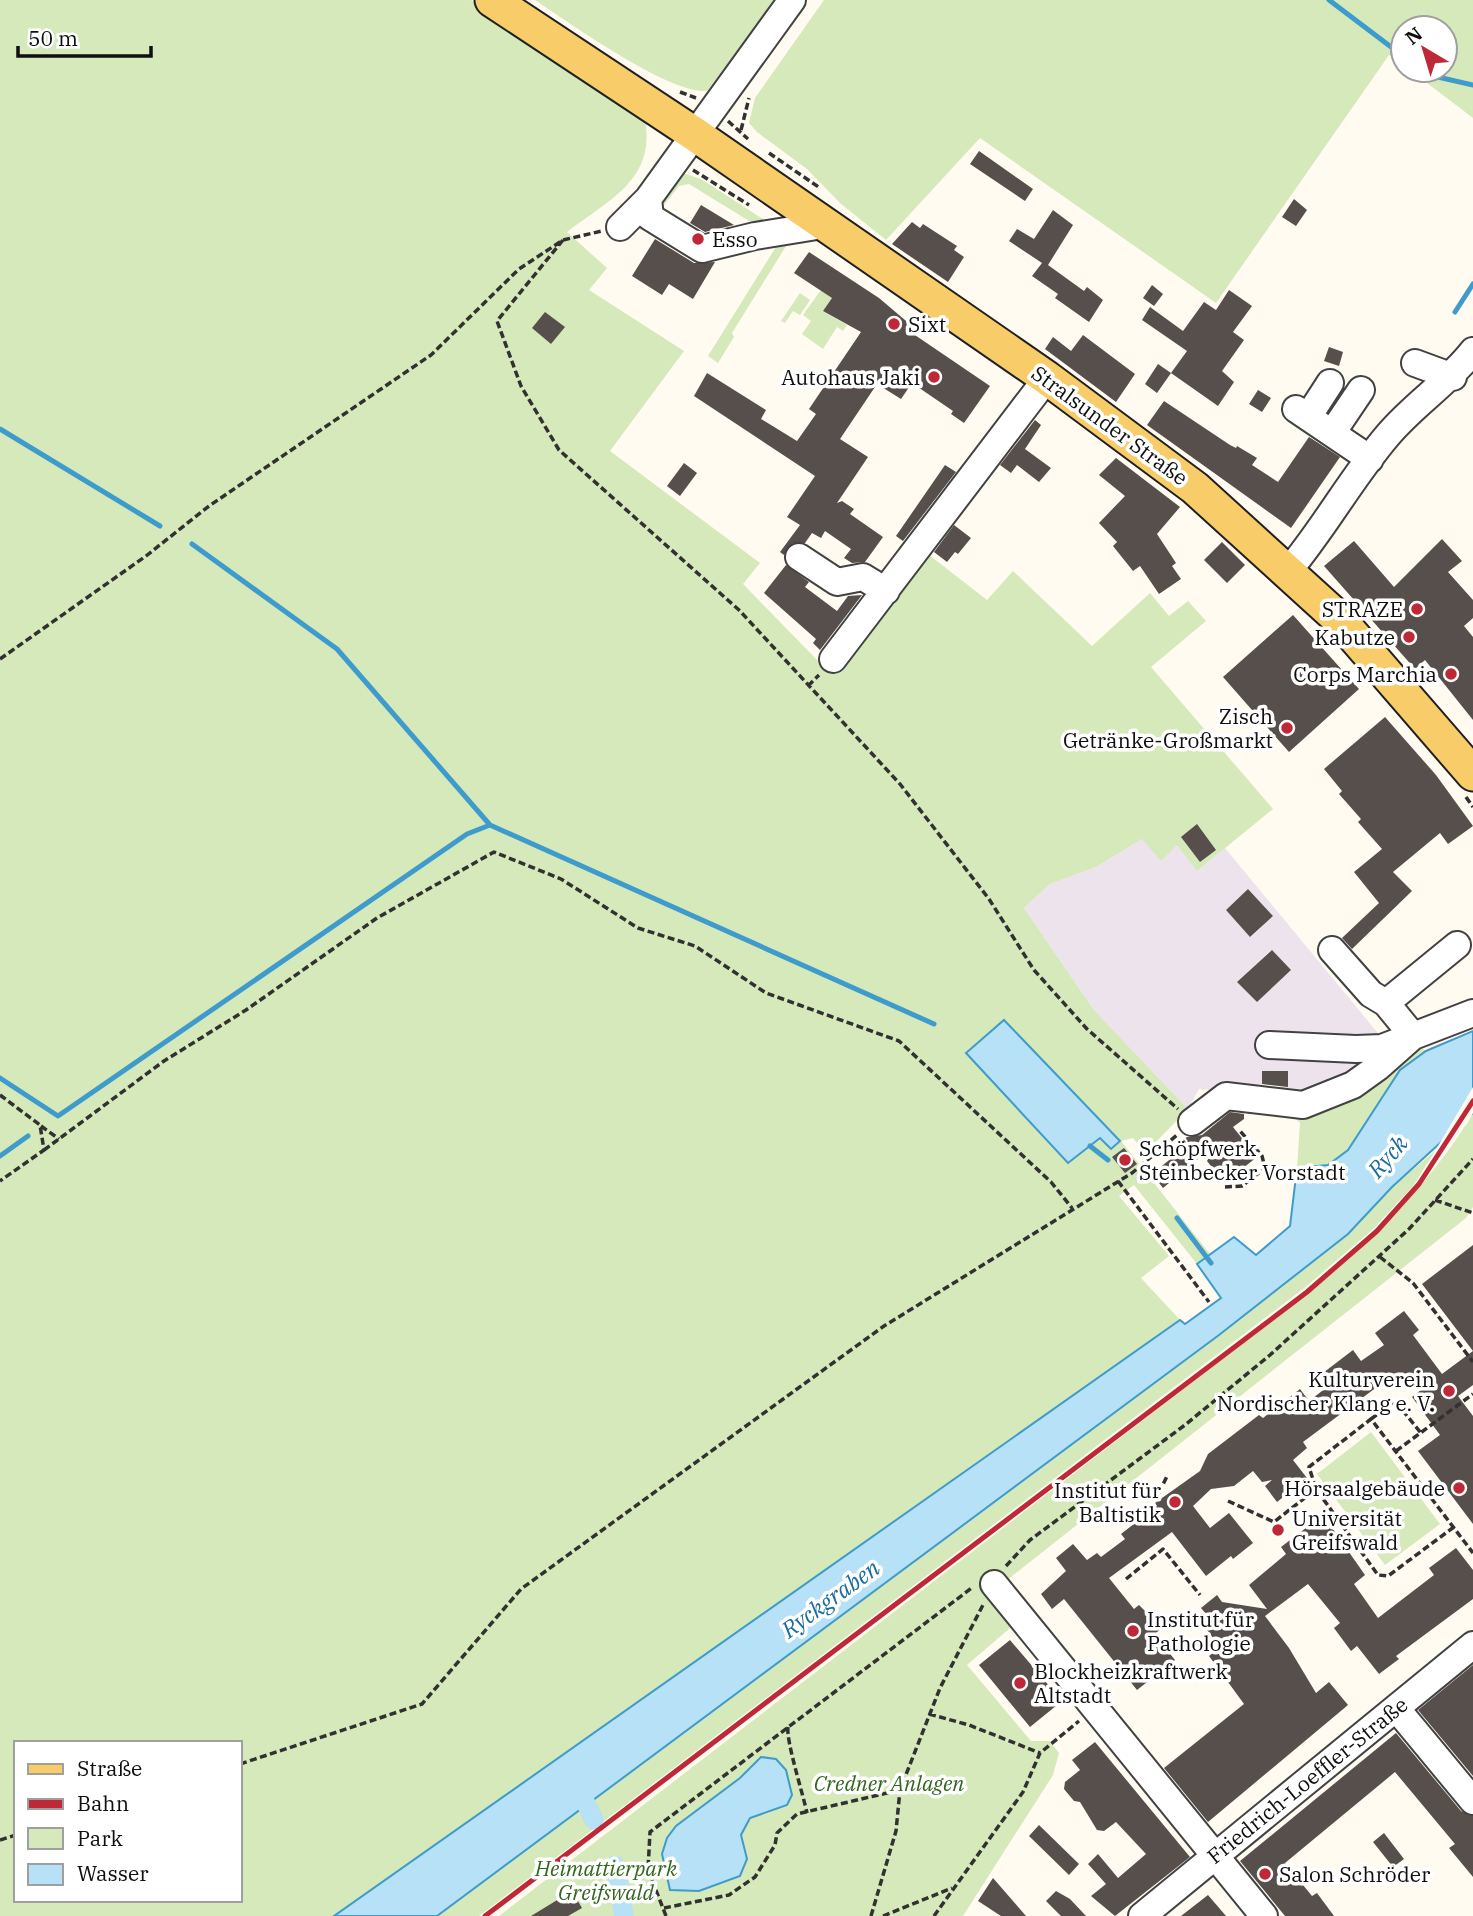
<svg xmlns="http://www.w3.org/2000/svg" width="1473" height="1916" viewBox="0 0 1473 1916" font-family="'IBM Plex Serif',serif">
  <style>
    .industrial { fill: #ece3ed; fill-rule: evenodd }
    .green { fill: #d5e9ba; fill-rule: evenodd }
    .water { fill: #b6e1f6; stroke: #3e9bcc; stroke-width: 2 }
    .pier { fill: #fffbf1 }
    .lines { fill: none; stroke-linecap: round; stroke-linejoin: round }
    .stream { stroke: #3e9bcc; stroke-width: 5 }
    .canal { stroke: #b6e1f6; stroke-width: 19 }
    .building { fill: #574f4b }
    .minor-casing { stroke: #424242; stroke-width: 30 }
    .major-casing { stroke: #202020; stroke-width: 37 }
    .path { stroke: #313131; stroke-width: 3.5; stroke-dasharray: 7 3.5; stroke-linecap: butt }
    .minor { stroke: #fff; stroke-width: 26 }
    .major { stroke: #f7cc69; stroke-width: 33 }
    .rail { stroke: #be2837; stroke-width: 5 }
    .poi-dot { fill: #be2837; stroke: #fff; stroke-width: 2.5 }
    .labels { text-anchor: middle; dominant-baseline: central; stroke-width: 7; stroke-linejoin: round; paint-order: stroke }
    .poi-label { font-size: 21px; fill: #0f0f0f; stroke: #fff; text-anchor: end }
    .street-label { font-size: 21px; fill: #0f0f0f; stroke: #fff }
    .park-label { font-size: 21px; font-style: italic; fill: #32661f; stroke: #fff }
    .water-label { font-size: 23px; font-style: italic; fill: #196ca0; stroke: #fff }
  </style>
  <rect width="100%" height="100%" fill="#fffbf1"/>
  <path class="industrial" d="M 1142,839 L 1177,844 L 1197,871 L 1225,848 L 1382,1038 L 1382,1048 L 1317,1097 L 1199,1089 L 1188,1109 L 1094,1010 L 1024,908 L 1050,884 L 1096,867 ZM 1248,889 L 1273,916 L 1251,937 L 1226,910 ZM 1271,950 L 1290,971 L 1257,1002 L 1237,982 ZM 1262,1071 L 1288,1071 L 1288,1087 L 1262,1087 Z"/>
  <path class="green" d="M 0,0 L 471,0 L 645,120 C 656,180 608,200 567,232 L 607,268 L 589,290 L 684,351 L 610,451 L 760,563 L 743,584 L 822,665 L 830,671 L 924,551 L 987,600 L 1013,571 L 1092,646 L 1150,593 L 1169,616 L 1188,601 L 1206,621 L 1151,667 L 1273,809 L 1197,871 L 1177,845 L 1161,861 L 1142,839 L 1096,867 L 1050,884 L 1024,908 L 1094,1010 L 1188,1109 L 1145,1153 L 1133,1138 L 1121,1141 L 1210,1254 L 1197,1264 L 1134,1185 L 1119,1196 L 1169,1256 L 1141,1278 L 1180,1320 L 334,1916 L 0,1916 ZM 1004,1020 L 1100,1138 L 1069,1162 L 966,1053 ZM 16,1743 L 240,1743 L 240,1900 L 16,1900 Z
    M 535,0 L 775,0 L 707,91 C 669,94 571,24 535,0 Z
    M 824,0 L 1473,0 L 1473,118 L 1410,70 L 1445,70 L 1445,28 L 1403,28 L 1403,65 L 1389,55 L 1216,303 L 980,138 L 886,240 L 840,203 L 807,169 L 757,132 L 749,123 L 755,98 Z
    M 683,173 L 701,179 L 772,225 L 759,227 L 689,184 L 679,186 L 664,205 L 660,203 Z
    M 784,234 L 791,238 L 732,333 L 734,337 L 718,363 L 708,356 Z
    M 821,290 L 832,298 L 823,311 L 847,325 L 843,331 L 837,327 L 823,349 L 802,334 L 811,321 L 803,315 Z
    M 800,293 L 810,300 L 800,315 L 793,311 L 785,323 L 781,321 Z
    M 1412,1042 L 1426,1051 L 1400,1070 L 1348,1150 L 1328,1166 L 1297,1168 L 1300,1123 L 1292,1115 Z
    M 1473,1113 L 1473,1207 L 1466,1218 L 1007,1580 L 991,1602 L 1010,1628 L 967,1665 L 1031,1741 L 1050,1741 L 1059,1753 L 1053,1775 L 963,1916 L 499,1916 L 1315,1288 C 1375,1236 1432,1182 1473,1113 Z
    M 1435,1151 L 1413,1186 L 1372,1230 L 1303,1289 L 479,1916 L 437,1916 L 1219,1335 L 1348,1234 L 1392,1187 Z
    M 1371,1432 L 1440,1524 L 1385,1565 L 1317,1474 Z"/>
  <path class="water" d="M 1004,1020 L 1120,1141 L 1111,1149 L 1100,1138 L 1068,1163 L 966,1053 Z
    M 1473,1031 L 1473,1113 L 1392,1187 L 1348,1234 L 1219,1335 L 437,1916 L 334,1916 L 1180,1320 L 1185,1324 L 1221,1298 L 1197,1264 L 1234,1237 L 1256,1255 L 1290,1226 L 1297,1168 L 1328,1165 L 1348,1150 L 1400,1070 L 1426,1051 Z
    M 761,1757 L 776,1759 L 786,1770 L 792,1795 L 787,1805 L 750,1818 L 741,1835 L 747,1859 L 740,1876 L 699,1891 L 670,1890 L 662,1854 L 667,1838 L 676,1826 L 740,1778 Z"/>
  <path class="pier" d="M 1473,1087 L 1473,1113 L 1467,1124 L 1438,1152 L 1435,1151 Z"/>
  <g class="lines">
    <path class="stream" d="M 1329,0 L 1403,56
      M 1422,70 L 1429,75 L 1473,85
      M 1455,312 L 1473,284
      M 0,429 L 160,526
      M 192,544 L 337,649 L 490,825
      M 0,1078 L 58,1116 L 467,834 L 490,825 L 934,1024
      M 1090,1146 L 1108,1160
      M 0,1156 L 28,1136
      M 1177,1218 L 1211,1263"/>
    <path class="canal" d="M 576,1783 L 594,1820
      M 615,1865 L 624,1916"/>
  </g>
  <path class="building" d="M 979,151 L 1033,189 L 1025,201 L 970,164 Z
    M 1294,199 L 1307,210 L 1296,226 L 1282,217 Z
    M 701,205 L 734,225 L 705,232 L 690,223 Z
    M 1053,210 L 1073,225 L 1048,265 L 1084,291 L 1087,287 L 1103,300 L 1089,322 L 1055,298 L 1058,294 L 1032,276 L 1042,263 L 1009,241 L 1017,229 L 1034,239 Z
    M 912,222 L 920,228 L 923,224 L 957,246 L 954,250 L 964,257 L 948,282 L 892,244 Z
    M 655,239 L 694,263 L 715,262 L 693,299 L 669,284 L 662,295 L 632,276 Z
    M 809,252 L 879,298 L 912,326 L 909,331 L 990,386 L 964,423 L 951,414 L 953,411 L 912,383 L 901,399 L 877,384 L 840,439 L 868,457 L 837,503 L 842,501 L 854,509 L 850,514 L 883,537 L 865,562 L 852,563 L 844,558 L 851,549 L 825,531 L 821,538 L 812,533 L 805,543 L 793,543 L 784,555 L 780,552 L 800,525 L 787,517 L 815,476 L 694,396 L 707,373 L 766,410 L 761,419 L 797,441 L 816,414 L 809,409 L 861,332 L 823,311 L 832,298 L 794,273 Z
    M 1152,285 L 1163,294 L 1154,306 L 1143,298 Z
    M 1229,290 L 1252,306 L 1233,332 L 1244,340 L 1222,371 L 1234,382 L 1218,406 L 1171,373 L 1187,351 L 1142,320 L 1150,307 L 1183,331 L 1204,302 L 1216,310 Z
    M 545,312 L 565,327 L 551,344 L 532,328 Z
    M 1083,335 L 1135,374 L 1116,402 L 1045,349 L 1053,337 L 1071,351 Z
    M 1329,347 L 1343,352 L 1339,366 L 1324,361 Z
    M 1158,364 L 1171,373 L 1157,393 L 1145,384 Z
    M 1258,390 L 1271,398 L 1262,412 L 1249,404 Z
    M 1164,401 L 1230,445 L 1236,448 L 1237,446 L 1257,458 L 1252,465 L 1278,482 L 1309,437 L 1340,457 L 1291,528 L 1147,425 Z
    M 1035,420 L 1041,425 L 1025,449 L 1051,468 L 1039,482 L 1017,465 L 1011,473 L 1000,465 Z
    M 1116,458 L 1180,507 L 1157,534 L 1176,563 L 1172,566 L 1181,579 L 1159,594 L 1140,566 L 1133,571 L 1113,546 L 1117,542 L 1099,523 L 1125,496 L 1099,475 Z
    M 684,463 L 697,473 L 680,496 L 667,486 Z
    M 945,465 L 956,472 L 903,541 L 896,536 Z
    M 954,525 L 971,538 L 958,554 L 955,552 L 947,562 L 934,552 Z
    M 1442,539 L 1462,561 L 1448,572 L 1473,600 L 1473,618 L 1464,626 L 1473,637 L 1473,720 L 1425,660 L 1415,669 L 1324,566 L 1354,541 L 1394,587 Z
    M 1222,542 L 1245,565 L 1227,583 L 1204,560 Z
    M 786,565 L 809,582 L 805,587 L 837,611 L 848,596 L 862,595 L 820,650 L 813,643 L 816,639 L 764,593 Z
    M 1293,615 L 1359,689 L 1289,752 L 1223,677 Z
    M 1385,717 L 1436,775 L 1473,826 L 1448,844 L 1440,833 L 1393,872 L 1412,891 L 1352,949 L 1342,938 L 1379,903 L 1354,872 L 1382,849 L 1358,822 L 1361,819 L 1339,794 L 1342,791 L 1324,769 Z
    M 1197,824 L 1216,850 L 1200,862 L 1181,837 Z
    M 1248,889 L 1273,916 L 1250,937 L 1226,910 Z
    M 1272,950 L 1291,970 L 1257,1002 L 1237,982 Z
    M 1262,1071 L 1288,1071 L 1288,1087 L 1262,1084 Z
    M 1230,1112 L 1244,1114 L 1244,1119 L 1233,1127 L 1257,1157 L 1224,1183 L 1207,1161 L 1217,1143 L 1163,1188 L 1152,1174 L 1184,1148 L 1179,1143 L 1187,1137 L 1202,1135 Z
    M 1124,1148 L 1137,1164 L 1125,1173 L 1112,1157 Z
    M 1473,1245 L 1473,1385 L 1458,1396 L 1473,1416 L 1473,1524 L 1418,1451 L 1440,1435 L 1412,1397 L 1435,1379 L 1393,1375 L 1303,1442 L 1307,1448 L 1293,1460 L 1307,1478 L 1277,1502 L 1265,1486 L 1272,1480 L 1262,1482 L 1253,1471 L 1234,1486 L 1211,1489 L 1193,1506 L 1210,1528 L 1229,1513 L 1253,1543 L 1233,1559 L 1231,1556 L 1206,1576 L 1172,1532 L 1109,1578 L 1134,1609 L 1139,1605 L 1147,1613 L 1160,1630 L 1154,1634 L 1175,1660 L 1137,1690 L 1064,1599 L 1052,1609 L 1041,1594 L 1066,1571 L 1056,1558 L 1073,1544 L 1087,1560 L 1097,1553 L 1101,1557 L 1125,1539 L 1121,1534 L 1157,1506 L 1155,1503 L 1200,1471 L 1208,1454 L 1259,1415 L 1263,1418 L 1300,1389 L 1309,1401 L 1331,1384 L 1323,1373 L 1353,1350 L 1361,1361 L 1384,1345 L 1375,1333 L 1404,1311 L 1419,1330 L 1413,1335 L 1442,1374 L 1473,1351 L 1422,1284 Z
    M 1323,1515 L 1365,1575 L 1354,1584 L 1378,1618 L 1434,1575 L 1429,1568 L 1456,1548 L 1473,1570 L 1473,1599 L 1396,1656 L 1399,1659 L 1379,1674 L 1357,1646 L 1351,1651 L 1334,1628 L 1340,1623 L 1308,1584 L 1265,1616 L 1289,1648 L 1316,1693 L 1329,1682 L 1348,1705 L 1208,1822 L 1164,1768 L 1244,1704 L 1209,1656 L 1220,1647 L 1204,1626 L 1206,1614 L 1201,1608 L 1217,1595 L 1222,1602 L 1267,1609 L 1249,1585 L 1286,1554 L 1281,1547 Z
    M 1010,1640 L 1062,1701 L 1030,1727 L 979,1665 Z
    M 1473,1665 L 1473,1776 L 1418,1710 Z
    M 1396,1733 L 1461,1811 L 1473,1816 L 1473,1877 L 1449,1848 L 1455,1844 L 1395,1772 L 1285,1863 L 1312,1896 L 1317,1893 L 1334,1916 L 1285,1916 L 1240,1861 Z
    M 1095,1742 L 1190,1857 L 1115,1916 L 1091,1896 L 1106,1884 L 1088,1864 L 1098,1854 L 1118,1878 L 1146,1854 L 1116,1822 L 1104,1831 L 1097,1830 L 1080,1802 L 1074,1801 L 1064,1789 L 1065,1782 L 1080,1770 L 1072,1760 Z
    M 1039,1825 L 1079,1864 L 1069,1875 L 1029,1836 Z
    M 1384,1833 L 1404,1859 L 1393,1867 L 1373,1842 Z
    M 993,1878 L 1026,1916 L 1001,1916 L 978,1901 Z
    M 572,1891 L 582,1908 L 568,1916 L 531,1916 Z
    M 1056,1891 L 1070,1899 L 1086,1916 L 1061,1916 L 1046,1901 Z
    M 1208,1895 L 1226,1916 L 1181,1916 Z"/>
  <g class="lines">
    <g class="minor-casing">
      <path id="minor" d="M 648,199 L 650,217 L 702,249 L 755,236 L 823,225
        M 620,227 L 648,199 L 792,0
        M 1415,363 L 1453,377
        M 1296,409 L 1370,459
        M 1308,417 L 1330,383
        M 1332,433 L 1361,390
        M 799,557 L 837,582 L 863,577 L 886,591
        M 1289,570 C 1325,527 1352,477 1388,435 C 1414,404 1448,383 1473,351
        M 833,659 L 1047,378
        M 1332,950 L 1371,994 L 1386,1003
        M 1413,1036 L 1386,1003 L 1457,945
        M 1269,1045 L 1356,1049 L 1382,1048 L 1473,1013
        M 1192,1122 L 1226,1096 L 1303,1105 L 1353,1085 L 1378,1067 L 1413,1036
        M 994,1584 L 1264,1916
        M 1396,1708 L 1473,1801
        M 1142,1916 L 1473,1645"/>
    </g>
    <g class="major-casing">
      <path id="major" d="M 492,0 L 696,135 L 1047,378 L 1195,488 L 1338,618 L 1473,774"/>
    </g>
    <path class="path" d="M 680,92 L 696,98
      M 728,121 L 748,139
      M 741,130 L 749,98
      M 769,153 L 820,188
      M 693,170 L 749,205
      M 563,240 L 497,321 L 521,386 L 559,450 L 739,610 L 900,784 L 989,899 L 1034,970 L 1087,1029 L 1178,1109
      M 0,659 L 146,556 L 209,506 L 431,355 L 519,269 L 563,240 L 602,231
      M 808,686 L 819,675
      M 1466,797 L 1473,807
      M 0,1095 L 40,1125 L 44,1150 L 0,1181
      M 41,1126 L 59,1139
      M 44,1150 L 164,1061 L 246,1010 L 377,918 L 494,852 L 561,879 L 638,928 L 695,946 L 766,993 L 899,1041 L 1051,1182 L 1072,1208
      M 1118,1181 L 1209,1302
      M 1225,1187 L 1242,1186 L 1265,1168 L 1262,1156 L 1240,1131
      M 1435,1200 L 1473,1213
      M 1380,1257 L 1413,1283 L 1473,1362
      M 1371,1419 L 1395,1401 L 1421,1433
      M 1396,1451 L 1473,1394
      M 1159,1493 L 1168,1474
      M 1228,1501 L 1274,1522 L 1316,1489
      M 1454,1527 L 1388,1576 L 1378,1575 L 1316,1489 L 1309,1467 L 1371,1419 L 1473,1553
      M 1006,1566 L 1030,1540 L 1185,1425 L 1270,1355 L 1409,1229 L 1473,1159
      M 1126,1579 L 1163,1549 L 1200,1595
      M 929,1714 L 969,1725 L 1040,1753
      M 788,1727 C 786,1741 803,1794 807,1813
      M 240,1764 L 422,1704 L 521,1589 L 884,1326 L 1132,1173 L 1177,1135
      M 0,1840 L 16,1835
      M 664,1908 L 729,1895 L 755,1877 L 775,1845 L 777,1833 L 797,1814 L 900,1790
      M 666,1916 L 648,1870 L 650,1832 L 973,1587
      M 871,1916 L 896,1831 L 900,1790 L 940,1688 L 984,1603
      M 883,1916 L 952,1888
      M 934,1916 L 1023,1792 L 1040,1753 L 1079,1721"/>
    <use href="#minor" class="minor"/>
    <use href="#major" class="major"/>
    <path class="rail" d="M 485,1916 L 1307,1292 L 1377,1231 L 1419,1184 L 1473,1101"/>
  </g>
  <g class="poi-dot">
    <circle cx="698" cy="239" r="7"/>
    <circle cx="894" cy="324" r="7"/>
    <circle cx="934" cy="377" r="7"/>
    <circle cx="1417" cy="609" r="7"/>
    <circle cx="1409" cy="637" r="7"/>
    <circle cx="1451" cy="674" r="7"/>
    <circle cx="1287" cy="728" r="7"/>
    <circle cx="1125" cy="1160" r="7"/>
    <circle cx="1449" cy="1391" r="7"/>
    <circle cx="1459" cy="1488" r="7"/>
    <circle cx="1175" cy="1502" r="7"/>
    <circle cx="1278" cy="1530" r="7"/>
    <circle cx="1133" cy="1631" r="7"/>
    <circle cx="1020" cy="1683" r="7"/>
    <circle cx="1265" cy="1874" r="7"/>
  </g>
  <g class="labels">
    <g class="poi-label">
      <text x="712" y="239" text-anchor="start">Esso</text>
      <text x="908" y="324" text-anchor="start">Sixt</text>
      <text x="920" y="377">Autohaus Jaki</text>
      <text x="1403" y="609">STRAZE</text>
      <text x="1395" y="637">Kabutze</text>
      <text x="1437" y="674">Corps Marchia</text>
      <text x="1273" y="716">Zisch<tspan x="1273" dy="24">Getränke-Großmarkt</tspan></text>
      <text x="1139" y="1148" text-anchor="start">Schöpfwerk<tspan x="1139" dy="24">Steinbecker Vorstadt</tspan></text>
      <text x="1435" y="1379">Kulturverein<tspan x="1435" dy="24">Nordischer Klang e. V.</tspan></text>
      <text x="1445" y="1488">Hörsaalgebäude</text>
      <text x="1161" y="1490">Institut für<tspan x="1161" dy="24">Baltistik</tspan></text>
      <text x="1292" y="1518" text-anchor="start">Universität<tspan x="1292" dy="24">Greifswald</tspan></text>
      <text x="1147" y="1619" text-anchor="start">Institut für<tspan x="1147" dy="24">Pathologie</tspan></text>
      <text x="1034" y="1671" text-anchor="start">Blockheizkraftwerk<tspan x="1034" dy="24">Altstadt</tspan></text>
      <text x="1279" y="1874" text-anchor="start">Salon Schröder</text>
    </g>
    <g class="street-label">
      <text transform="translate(1110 425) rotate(36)">Stralsunder Straße</text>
      <text transform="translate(1307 1780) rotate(-39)">Friedrich-Loeffler-Straße</text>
    </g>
    <g class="park-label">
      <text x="889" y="1783">Credner Anlagen</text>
      <text x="606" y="1868">Heimattierpark<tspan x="606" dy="24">Greifswald</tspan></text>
    </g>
    <g class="water-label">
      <text transform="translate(1387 1156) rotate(-49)">Ryck</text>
      <text transform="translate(830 1598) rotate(-36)">Ryckgraben</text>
    </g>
  </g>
  <rect x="14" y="1741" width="228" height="161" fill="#ffffff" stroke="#9f9f9f" stroke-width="2"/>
  <rect x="28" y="1764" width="35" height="10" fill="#f7cc69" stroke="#9f9f9f" stroke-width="2"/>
  <text x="77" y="1776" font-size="21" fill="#0f0f0f">Straße</text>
  <rect x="28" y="1799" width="35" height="10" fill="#be2837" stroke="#9f9f9f" stroke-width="2"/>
  <text x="77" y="1811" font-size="21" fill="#0f0f0f">Bahn</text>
  <rect x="28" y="1828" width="35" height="21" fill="#d5e9ba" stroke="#9f9f9f" stroke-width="2"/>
  <text x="77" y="1846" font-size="21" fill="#0f0f0f">Park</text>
  <rect x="28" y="1864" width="35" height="21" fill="#b6e1f6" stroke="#9f9f9f" stroke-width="2"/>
  <text x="77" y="1881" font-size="21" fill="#0f0f0f">Wasser</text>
  <g transform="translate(1424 49) rotate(322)"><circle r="33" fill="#ffffff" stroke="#9f9f9f" stroke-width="2"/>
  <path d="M0-5L12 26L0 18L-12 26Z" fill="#be2837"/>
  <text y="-10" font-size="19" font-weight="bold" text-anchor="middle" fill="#0f0f0f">N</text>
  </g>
  <path d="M18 46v10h133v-10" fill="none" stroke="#0f0f0f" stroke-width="3.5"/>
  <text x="28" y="46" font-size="21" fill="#0f0f0f" stroke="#ffffff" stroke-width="5" paint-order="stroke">50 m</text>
</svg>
